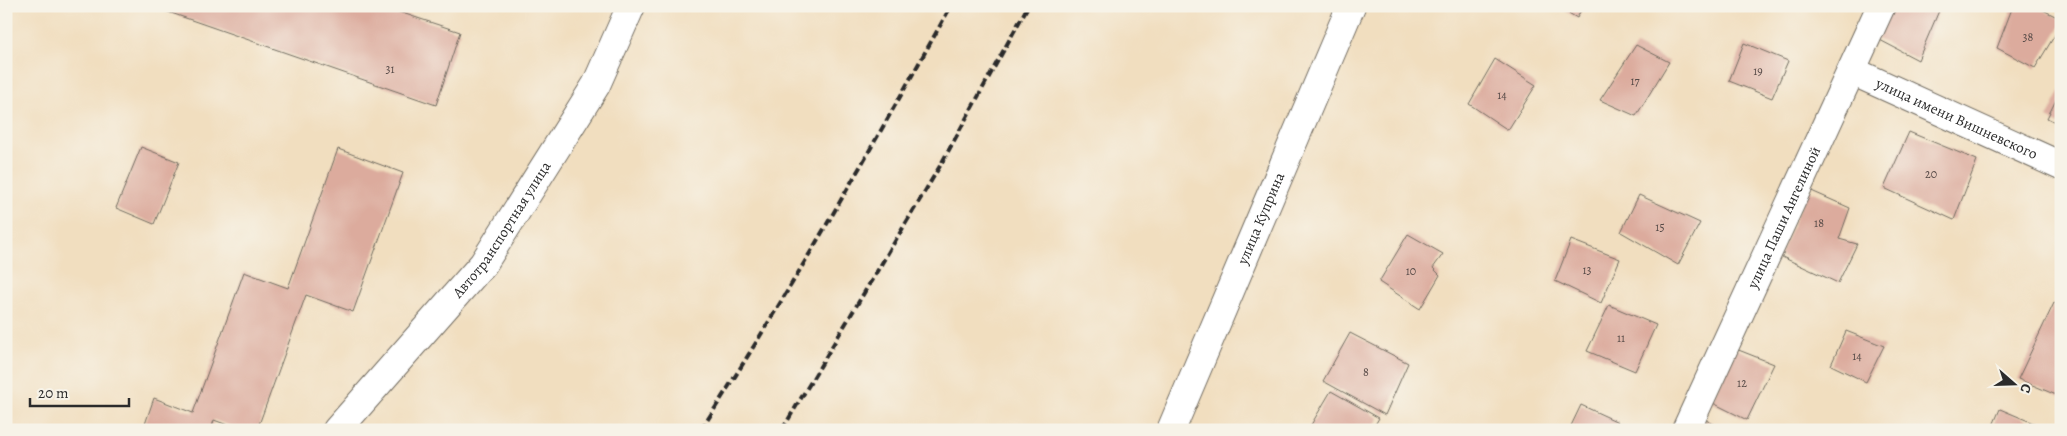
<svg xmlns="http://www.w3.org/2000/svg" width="2067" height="436" viewBox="0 0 2067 436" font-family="Alegreya,serif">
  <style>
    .building { fill: #dcab9d }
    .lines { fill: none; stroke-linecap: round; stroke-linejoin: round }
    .minor-casing { stroke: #706a5f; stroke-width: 30 }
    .minor { stroke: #fff; stroke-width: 28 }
    .rail { stroke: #2b2b2b; stroke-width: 4; stroke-dasharray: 8 4; stroke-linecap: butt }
    .labels { text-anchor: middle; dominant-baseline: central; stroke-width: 4; stroke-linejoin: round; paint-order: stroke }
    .number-label { font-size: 12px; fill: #574b48 }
    .street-label { font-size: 15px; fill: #2b2b2b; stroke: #f7f3e8 }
  </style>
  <rect width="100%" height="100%" fill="#f7f3e8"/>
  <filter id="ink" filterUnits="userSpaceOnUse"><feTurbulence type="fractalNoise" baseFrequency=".02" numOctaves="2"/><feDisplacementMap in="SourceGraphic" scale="10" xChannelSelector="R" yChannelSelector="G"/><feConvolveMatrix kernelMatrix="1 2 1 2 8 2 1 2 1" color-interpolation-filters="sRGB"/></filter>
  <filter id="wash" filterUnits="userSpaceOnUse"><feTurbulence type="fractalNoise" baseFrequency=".0096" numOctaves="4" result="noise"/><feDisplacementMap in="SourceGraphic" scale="20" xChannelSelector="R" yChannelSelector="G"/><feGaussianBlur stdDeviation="1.12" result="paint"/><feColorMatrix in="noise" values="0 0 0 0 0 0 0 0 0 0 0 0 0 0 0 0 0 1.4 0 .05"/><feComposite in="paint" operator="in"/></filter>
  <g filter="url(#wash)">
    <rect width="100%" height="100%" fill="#f1debf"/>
    <g id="blocks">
      <path class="building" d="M 151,6 L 381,6 L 460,32 L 436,105 Z
        M 1557,6 L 1583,6 L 1577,18 Z
        M 1890,6 L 1941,6 L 1918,60 L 1876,38 Z
        M 2013,6 L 2035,6 L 2061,19 L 2061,25 L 2035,68 L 1997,48 Z
        M 1744,43 L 1788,61 L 1772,98 L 1729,81 Z
        M 1636,45 L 1669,62 L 1636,116 L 1600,100 Z
        M 1495,59 L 1536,85 L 1508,130 L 1469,104 Z
        M 2061,90 L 2061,125 L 2047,118 Z
        M 1909,132 L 1977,160 L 1954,220 L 1884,188 Z
        M 141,147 L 179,162 L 154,224 L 116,208 Z
        M 338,149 L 403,173 L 353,312 L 306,295 L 257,430 L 241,430 L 214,420 L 211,430 L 143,430 L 154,398 L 193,413 L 244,272 L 288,288 Z
        M 1807,189 L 1850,208 L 1839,239 L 1857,244 L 1838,283 L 1780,256 Z
        M 1639,195 L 1700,223 L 1678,265 L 1621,232 Z
        M 1408,234 L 1443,254 L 1433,268 L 1440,275 L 1420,309 L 1379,282 Z
        M 1571,240 L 1620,259 L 1601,303 L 1555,281 Z
        M 2054,303 L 2061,307 L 2061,397 L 2018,379 Z
        M 1609,305 L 1656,325 L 1635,371 L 1587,351 Z
        M 1846,331 L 1884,346 L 1866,382 L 1831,365 Z
        M 1350,333 L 1408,363 L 1385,415 L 1323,381 Z
        M 1736,349 L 1774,364 L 1747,420 L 1711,402 Z
        M 1331,391 L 1379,418 L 1372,430 L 1308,430 Z
        M 1581,405 L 1618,422 L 1614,430 L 1569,430 Z
        M 2000,409 L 2045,428 L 2045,430 L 1991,430 Z
        M 1706,420 L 1725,430 L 1701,430 Z"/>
    </g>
  </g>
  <g filter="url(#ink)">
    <use href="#blocks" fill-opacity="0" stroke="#706a5f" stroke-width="1"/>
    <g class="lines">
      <g class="minor-casing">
        <g id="minor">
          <path id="s1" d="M 1852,71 L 2061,166"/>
          <path id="s2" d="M 337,430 L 483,264 L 596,85 L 631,6"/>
          <path id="s3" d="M 1171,430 L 1351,6"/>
          <path id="s4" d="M 1686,430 L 1881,6"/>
        </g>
      </g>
      <use href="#minor" class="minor"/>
      <path class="rail" d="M 701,430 C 790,292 871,149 951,6
        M 782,430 L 940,166 L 1028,6"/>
    </g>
  </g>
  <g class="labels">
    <g class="number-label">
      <text x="2028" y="37">38</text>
      <text x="390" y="69">31</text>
      <text x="1758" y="71">19</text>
      <text x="1635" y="81">17</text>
      <text x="1502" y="95">14</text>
      <text x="1931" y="174">20</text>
      <text x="1819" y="223">18</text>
      <text x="1660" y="227">15</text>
      <text x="1587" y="270">13</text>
      <text x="1411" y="271">10</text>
      <text x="1621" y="338">11</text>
      <text x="1857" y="356">14</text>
      <text x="1366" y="372">8</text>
      <text x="1742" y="383">12</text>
    </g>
    <g class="street-label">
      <text stroke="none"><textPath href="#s1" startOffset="115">улица имени Вишневского</textPath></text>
      <text stroke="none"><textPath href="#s3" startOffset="230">улица Куприна</textPath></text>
      <text stroke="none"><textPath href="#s4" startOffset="234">улица Паши Ангелиной</textPath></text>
      <text stroke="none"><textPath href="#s2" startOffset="260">Автотранспортная улица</textPath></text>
    </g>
  </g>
  <rect width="2067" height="436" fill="none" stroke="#f7f3e8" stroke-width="25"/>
  <g transform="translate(2014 384) rotate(110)" stroke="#f7f3e8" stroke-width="4" paint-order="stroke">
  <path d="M0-4L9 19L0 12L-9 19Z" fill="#2b2b2b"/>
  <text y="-8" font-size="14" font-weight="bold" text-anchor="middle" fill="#2b2b2b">С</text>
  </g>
  <path d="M30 398v8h99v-8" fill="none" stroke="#2b2b2b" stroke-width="2.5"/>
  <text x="38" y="398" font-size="15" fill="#2b2b2b" stroke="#f7f3e8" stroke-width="4" paint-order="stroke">20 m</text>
</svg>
